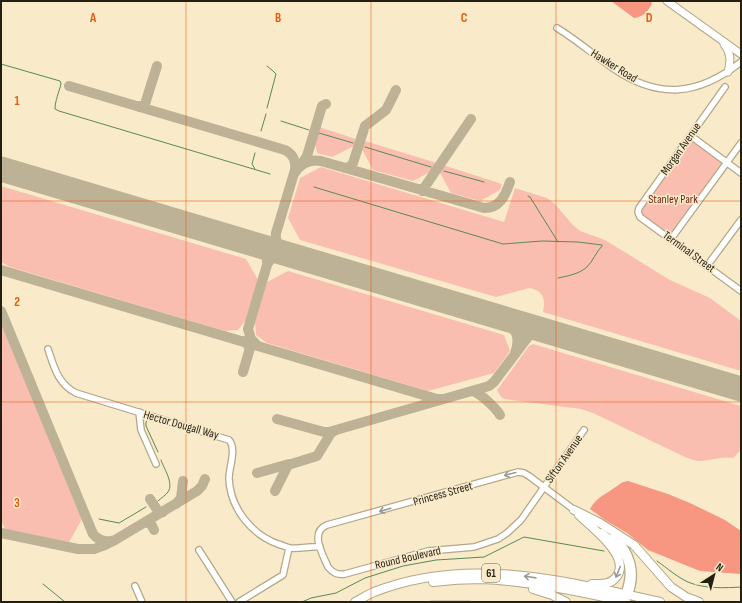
<svg xmlns="http://www.w3.org/2000/svg" width="742" height="603" viewBox="0 0 742 603" font-family="'Sofia Sans Condensed',sans-serif">
  <style>
    .green { fill: #fabeb0 }
    .forest { fill: #f79681 }
    .lines { fill: none; stroke-linecap: round; stroke-linejoin: round }
    .stream { stroke: #598956; stroke-width: 1 }
    .taxiway { stroke: #bdb296; stroke-width: 10 }
    .runway { stroke: #bdb296; stroke-width: 25 }
    .minor-casing { stroke: #b3a788; stroke-width: 8 }
    .major-casing { stroke: #b3a788; stroke-width: 9 }
    .highway-casing { stroke: #b3a788; stroke-width: 10 }
    .minor { stroke: #fff; stroke-width: 5.5 }
    .major { stroke: #fff; stroke-width: 7 }
    .highway { stroke: #fff; stroke-width: 8 }
    .rail-casing { stroke: #817863; stroke-width: 2.5 }
    .rail { stroke: #f9ebca; stroke-width: 1; stroke-dasharray: 3; stroke-linecap: butt }
    .oneway { stroke: #9c9a95 }
    .grid { fill: none; stroke: #e8590c; stroke-width: 1; stroke-opacity: 0.55 }
    .labels { text-anchor: middle; dominant-baseline: central; stroke-width: 3; stroke-linejoin: round; paint-order: stroke }
    .shield { fill: #f9ebca; stroke: #645c4a; stroke-width: 1 }
    .shield-label { font-size: 11px; font-weight: bold; fill: #241f13 }
    .street-label { font-size: 12px; fill: #241f13; stroke: #f9ebca }
    .park-label { font-size: 12px; fill: #731e0e; stroke: #f9ebca }
    .grid-label { font-size: 13px; text-anchor: middle; font-weight: bold; fill: #e8590c; stroke: #f9ebca; stroke-width: 3; stroke-linejoin: round; paint-order: stroke }
  </style>
  <rect width="100%" height="100%" fill="#f9ebca"/>
  <path class="green" d="M 319,127 L 356,139 L 354,146 L 332,157 L 317,153 L 315,143 Z
    M 365,141 L 437,163 L 432,171 L 413,181 L 373,170 L 362,149 Z
    M 692,141 L 724,163 L 673,232 L 669,235 L 642,215 L 641,210 L 689,144 Z
    M 443,165 L 502,184 L 500,190 L 480,201 L 451,193 L 439,171 Z
    M 321,167 L 504,222 L 515,188 L 547,198 L 555,204 L 572,224 L 580,231 L 605,240 L 670,280 L 710,298 L 741,321 L 741,371 L 543,312 C 546,299 543,290 529,288 L 496,297 L 300,240 L 288,218 L 300,178 Z
    M 1,186 L 246,259 L 258,280 L 246,320 L 238,330 L 225,331 L 10,267 L 1,262 Z
    M 288,271 L 504,335 L 510,351 L 494,373 L 428,391 L 267,343 L 256,335 L 255,322 L 267,282 Z
    M 1,324 L 82,519 L 69,542 L 5,529 L 1,520 Z
    M 533,344 L 741,406 L 741,450 L 733,458 C 722,456 712,460 701,461 C 695,461 690,459 685,457 L 593,413 L 581,409 L 505,399 L 501,397 L 497,390 L 529,346 Z"/>
  <path class="forest" d="M 611,1 L 650,1 L 652,3 C 649,11 643,17 634,18 Z
    M 628,481 L 668,494 L 690,503 L 725,520 L 741,531 L 741,574 L 700,571 L 648,550 L 627,533 L 605,520 L 590,509 C 597,497 603,496 614,488 C 619,485 621,482 628,481 Z"/>
  <g class="lines">
    <path class="stream" d="M 1,64 L 60,81 L 61,84 C 59,92 55,101 55,109 L 59,111 L 270,174
      M 267,66 L 273,71 L 276,74 L 267,108
      M 281,121 L 309,130
      M 261,131 L 266,114
      M 319,133 L 353,143
      M 365,147 L 431,167
      M 255,169 L 252,164 L 255,153
      M 444,171 L 484,182
      M 314,187 L 503,244 L 542,241 L 578,242 L 602,245
      M 528,196 L 530,197 L 558,242
      M 558,278 C 568,276 579,274 587,267 C 593,261 596,252 602,246
      M 147,421 L 146,422 L 146,426 L 158,452
      M 158,501 C 161,498 166,495 168,492 C 174,483 164,469 161,460
      M 99,519 L 119,523 L 146,507
      M 657,561 C 667,568 677,577 688,582 C 704,589 725,588 741,587
      M 43,584 L 65,602
      M 302,602 L 311,598 L 336,593 L 365,578 L 403,566 L 436,560 L 484,557 L 524,537 L 604,551"/>
    <path class="taxiway" d="M 69,86 L 285,150 C 293,154 296,160 295,170 L 276,233 C 273,256 304,258 320,263
      M 139,107 L 145,104 L 157,66
      M 301,165 L 307,156 L 322,106 L 326,104
      M 345,168 L 350,167 L 353,163 L 365,126 L 386,110 L 396,90
      M 294,174 C 300,164 309,159 321,161 L 484,208 C 500,208 505,196 510,182
      M 422,191 L 471,119
      M 223,236 C 239,240 270,242 267,265
      M 1,270 L 437,399 L 442,399
      M 1,311 L 93,534 C 99,541 106,543 115,540
      M 489,315 C 508,321 524,330 515,353
      M 243,341 L 247,344 L 250,348 L 243,372
      M 258,346 L 251,339 L 248,329 L 267,265 C 272,255 280,253 291,256
      M 472,391 C 479,392 496,408 500,415
      M 277,419 L 324,432 L 329,432 L 489,386 L 494,382 L 528,337 C 541,324 563,337 577,341
      M 257,473 L 289,464
      M 275,491 L 288,465 L 317,456 L 331,433 L 336,430
      M 150,499 L 158,511 L 163,512
      M 176,504 L 181,498 L 183,481
      M 145,522 L 151,524 L 154,530
      M 1,533 L 78,549 L 94,549 L 105,545 L 115,540 L 197,491 L 202,486 L 205,479"/>
    <path class="runway" d="M 1,169 L 741,389"/>
    <g class="minor-casing">
      <path id="minor" d="M 557,28 C 577,40 595,56 614,69 C 660,100 699,95 741,62
        M 725,87 L 639,208 L 638,212 L 640,217 L 741,291
        M 691,136 L 741,173
        M 671,239 L 741,143
        M 707,266 L 741,220
        M 48,349 C 54,367 58,384 76,393 L 229,440 C 237,449 229,467 229,478 C 230,508 251,534 278,544 C 282,545 286,547 290,548 C 300,549 310,546 320,547
        M 139,412 L 141,430 L 156,464
        M 577,512 L 529,476 L 524,473 L 518,472 L 327,525 C 309,532 323,555 328,567 C 333,573 337,575 345,574 L 428,551 L 474,547 L 498,539 L 507,533 L 521,520 L 584,430
        M 602,532 C 625,550 635,565 624,594
        M 613,536 C 632,549 638,574 629,595
        M 199,550 L 232,602
        M 135,586 L 142,602
        M 239,602 L 283,575 L 289,548"/>
    </g>
    <g class="major-casing">
      <path id="major" d="M 667,1 L 741,54
        M 724,44 C 731,53 731,61 728,72"/>
    </g>
    <g class="highway-casing">
      <path id="highway" d="M 574,510 L 600,523 L 634,545 L 671,587 L 686,597 L 699,602
        M 579,515 C 591,527 631,556 617,576 C 611,585 602,584 592,584
        M 433,582 C 449,580 465,579 482,579 C 530,581 579,591 626,602
        M 533,589 L 552,595 L 566,602
        M 355,602 C 361,599 367,595 374,592 C 467,555 566,581 660,602"/>
    </g>
    <use href="#minor" class="minor"/>
    <use href="#major" class="major"/>
    <use href="#highway" class="highway"/>
    <g class="rail-casing">
      <path id="rail" d="M 431,602 L 470,602"/>
    </g>
    <use href="#rail" class="rail"/>
  </g>
  <defs><path id="oneway-shaft" d="M-6 0H5M1.5-3L5.5 0L1.5 3" fill="none" stroke-width="1.6" stroke-linecap="round" stroke-linejoin="round"/></defs>
  <g class="oneway">
    <use href="#oneway-shaft" transform="translate(510 474) rotate(165)"/>
    <use href="#oneway-shaft" transform="translate(385 510) rotate(164)"/>
    <use href="#oneway-shaft" transform="translate(618 572) rotate(112)"/>
    <use href="#oneway-shaft" transform="translate(530 577) rotate(-172)"/>
  </g>
  <path class="grid" d="M 186,1 L 186,602M 371,1 L 371,602M 556,1 L 556,602M 1,201 L 741,201M 1,402 L 741,402"/>
  <g class="labels">
    <rect class="shield" x="482" y="564" width="18" height="18" rx="3"/>
    <g class="shield-label">
      <text x="491" y="573">61</text>
    </g>
    <g class="street-label">
      <text transform="translate(614 66) rotate(32)">Hawker Road</text>
      <text transform="translate(681 149) rotate(-55)">Morgan Avenue</text>
      <text transform="translate(689 252) rotate(36)">Terminal Street</text>
      <text transform="translate(181 425) rotate(16)">Hector Dougall Way</text>
      <text transform="translate(564 459) rotate(-55)">Sifton Avenue</text>
      <text transform="translate(443 494) rotate(-16)">Princess Street</text>
      <text transform="translate(408 558) rotate(-13)">Round Boulevard</text>
    </g>
    <g class="park-label">
      <text x="673" y="199">Stanley Park</text>
    </g>
  </g>
  <g class="grid-label">
    <text x="93" y="22">A</text>
    <text x="278" y="22">B</text>
    <text x="464" y="22">C</text>
    <text x="649" y="22">D</text>
    <text x="17" y="105">1</text>
    <text x="17" y="306">2</text>
    <text x="17" y="507">3</text>
  </g>
  <rect width="742" height="603" fill="none" stroke="#241f13" stroke-width="4"/>
  <g transform="translate(714 575) rotate(36)" stroke="#f9ebca" stroke-width="3" paint-order="stroke">
  <path d="M0-3L7 15L0 10L-7 15Z" fill="#241f13"/>
  <text y="-6" font-size="11" font-weight="bold" text-anchor="middle" fill="#241f13">N</text>
  </g>
</svg>
